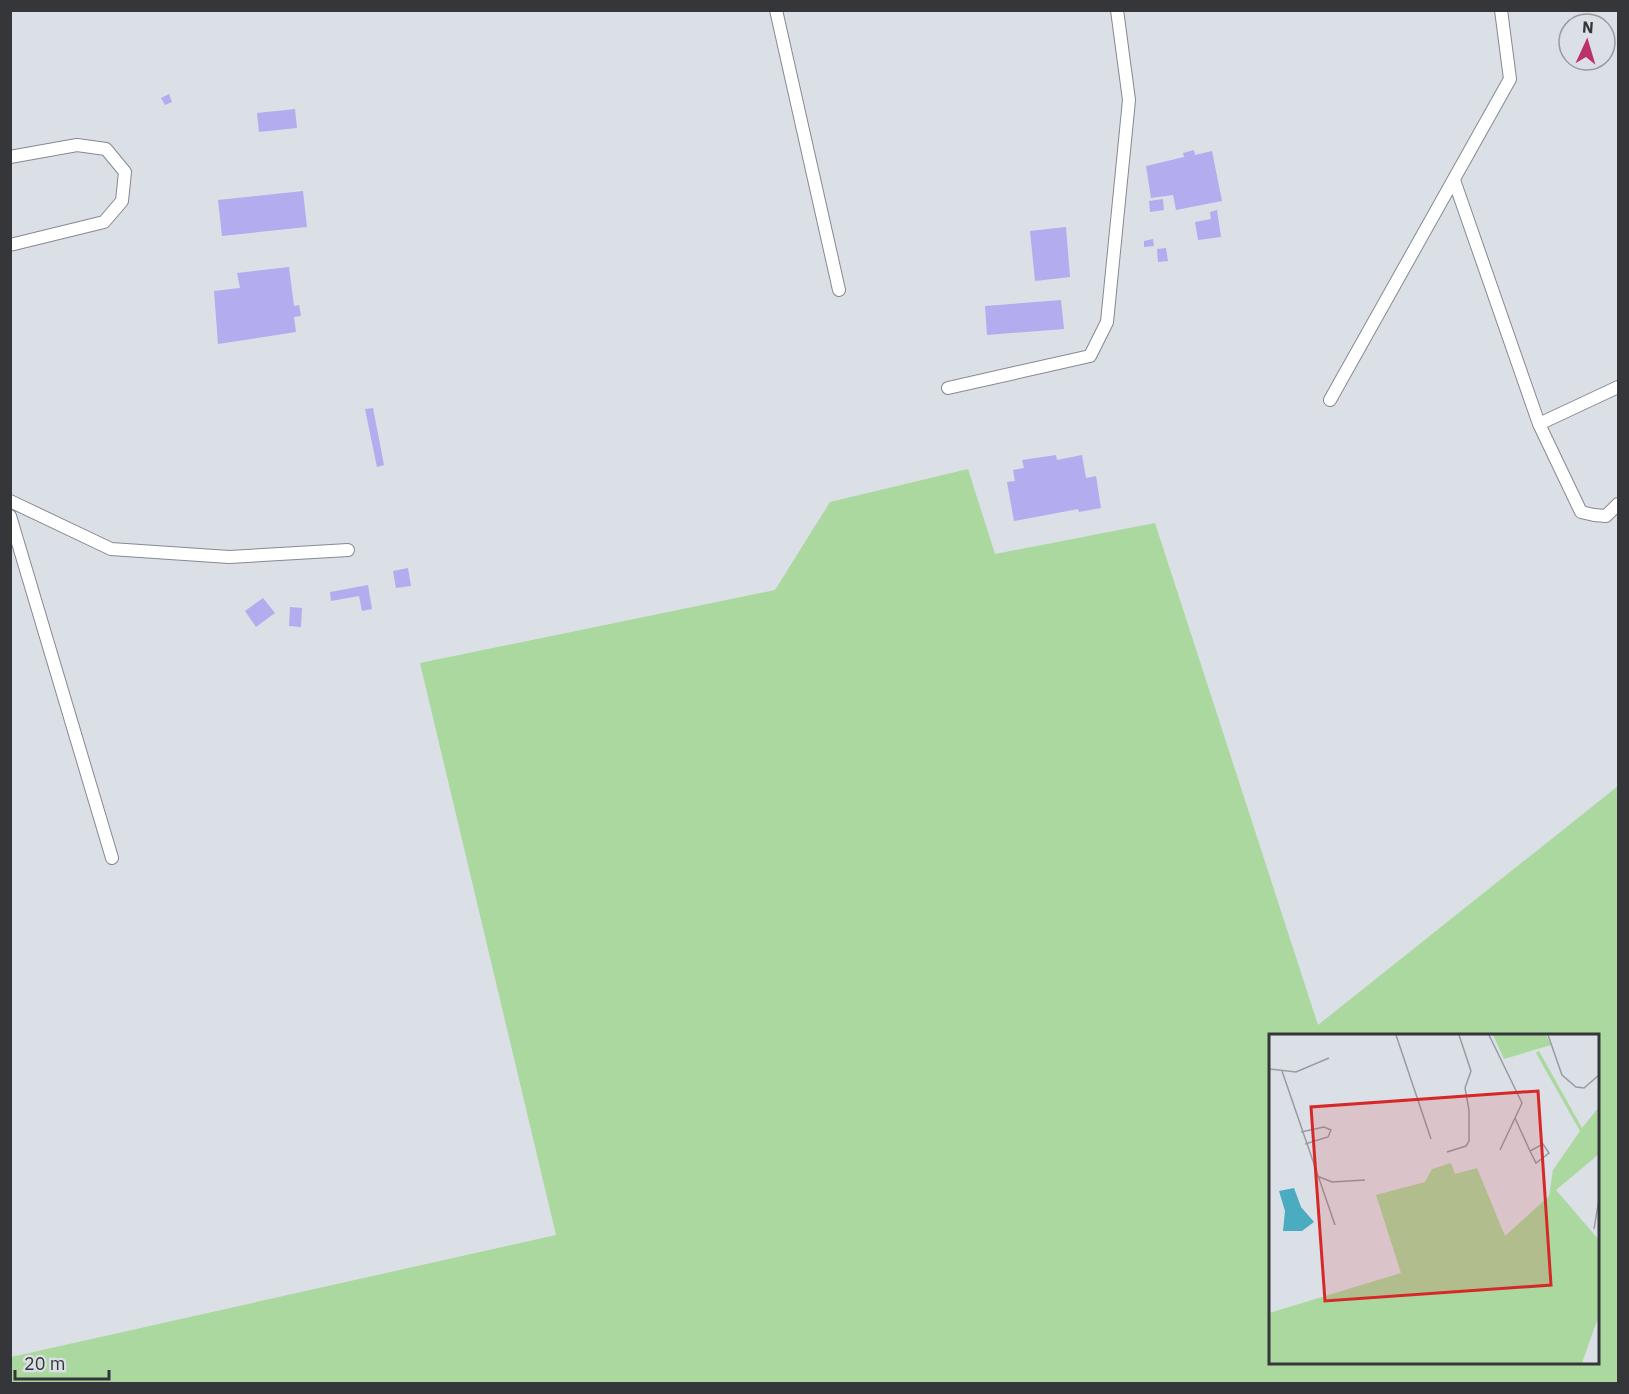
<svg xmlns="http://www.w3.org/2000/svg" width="1629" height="1394" viewBox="0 0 1629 1394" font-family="'IBM Plex Sans',sans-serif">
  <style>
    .green { fill: #abd89f; fill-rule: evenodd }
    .building { fill: #b3acef }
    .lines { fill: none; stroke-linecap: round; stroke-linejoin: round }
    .lane-casing { stroke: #868990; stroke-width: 14 }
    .lane { stroke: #fff; stroke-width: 12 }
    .inset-road { fill: none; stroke: #999ba1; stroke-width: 1.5 }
    .view { fill: #d62828; fill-opacity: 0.15; stroke: #d62828; stroke-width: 3 }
    .inset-edge { fill: none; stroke: #353639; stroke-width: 3 }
  </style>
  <rect width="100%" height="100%" fill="#dbdfe6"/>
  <path class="green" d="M 968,469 L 995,554 L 1155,523 L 1318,1025 L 1618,786 L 1618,1383 L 11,1383 L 11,1357 L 556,1235 L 420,663 L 775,590 L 830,502 ZM 1270,1036 L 1598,1036 L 1598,1362 L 1270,1362 Z"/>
  <path class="building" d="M 169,94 L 172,102 L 165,105 L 161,98 Z
    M 295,109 L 297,128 L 259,132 L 257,113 Z
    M 1194,150 L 1195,155 L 1212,151 L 1222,201 L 1176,210 L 1173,195 L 1151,198 L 1146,166 L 1184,157 L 1183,153 Z
    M 303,191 L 307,227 L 222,236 L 218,200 Z
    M 1163,199 L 1164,210 L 1150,212 L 1149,201 Z
    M 1217,210 L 1221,237 L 1198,240 L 1195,222 L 1211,219 L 1210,212 Z
    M 1066,227 L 1070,277 L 1035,281 L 1030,231 Z
    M 1153,239 L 1154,246 L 1144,247 L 1144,241 Z
    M 1166,248 L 1168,261 L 1158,262 L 1157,249 Z
    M 289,267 L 294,306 L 299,305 L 301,316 L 294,317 L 296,332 L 218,344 L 214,291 L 240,288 L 237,273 Z
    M 1061,300 L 1064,329 L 987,335 L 985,306 Z
    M 373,408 L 384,465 L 377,467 L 365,409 Z
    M 1056,455 L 1057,460 L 1082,455 L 1086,478 L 1096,476 L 1101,508 L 1079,512 L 1078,509 L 1014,521 L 1007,482 L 1015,481 L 1013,470 L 1024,468 L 1022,460 Z
    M 408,568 L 411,586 L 396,588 L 393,571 Z
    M 368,585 L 372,609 L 362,611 L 359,596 L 331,601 L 330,592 Z
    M 263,598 L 275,613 L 256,627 L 245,611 Z
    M 290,607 L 302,608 L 301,627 L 289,626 Z"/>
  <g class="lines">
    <g class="lane-casing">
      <path id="lane" d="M 776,10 L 839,290
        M 10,157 L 77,145 L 106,149 L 125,172 L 122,201 L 104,222 L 10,245
        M 1454,180 L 1539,424 L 1581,512 L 1594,515 L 1606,516 L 1618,504
        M 948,388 L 1090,356 L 1107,322 L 1129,100 L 1117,10
        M 1330,400 L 1510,79 L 1501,10
        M 1539,424 L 1618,387
        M 10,501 L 111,549 L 229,557 L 348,550
        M 10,516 L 112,858"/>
    </g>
    <use href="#lane" class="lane"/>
  </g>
  <g transform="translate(1269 1034)">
    <rect width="330" height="330" fill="#dbdfe6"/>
    <path d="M 224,1 L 277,1 L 282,11 L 235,25 ZM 270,17 L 313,94 L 330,73 L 330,120 L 287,156 L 330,206 L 330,281 L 313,329 L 0,329 L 0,279 L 132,239 L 107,161 L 156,148 L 163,135 L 182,129 L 186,140 L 208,134 L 236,202 L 280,162 L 284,136 L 311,97 L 267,19 Z" fill="#abd89f"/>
    <path d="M 25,154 L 32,173 L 45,188 L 33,197 L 14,197 L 16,177 L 10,157 Z" fill="#4babc1"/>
    <path class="inset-road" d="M 127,1 L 162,105M 220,1 L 253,69 L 231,116M 279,1 L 293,41 L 307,53 L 315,54 L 330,41M 0,35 L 27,38 L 60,24M 13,37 L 66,191M 246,84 L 261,117 L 267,129 L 280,119 L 274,110 L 261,117M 32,98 L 55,93 L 62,96 L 59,103 L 36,110M 178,118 L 197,112 L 200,107 L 200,76 L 196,54 L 202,37 L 190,1M 48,142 L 63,148 L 96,146M 325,195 L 330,165"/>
    <path class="view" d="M 269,57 L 282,251 L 56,267 L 42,73 Z"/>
    <rect width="330" height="330" class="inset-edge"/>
  </g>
  <rect width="1629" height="1394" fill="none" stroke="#353639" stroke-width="24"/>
  <g transform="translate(1587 42) rotate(4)"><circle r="28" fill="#dbdfe6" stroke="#999ba1" stroke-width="1.5"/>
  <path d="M0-4.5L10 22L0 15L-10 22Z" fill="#bc3167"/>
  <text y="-9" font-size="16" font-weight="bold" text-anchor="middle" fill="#353639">N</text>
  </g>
  <path d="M15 1370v9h94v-9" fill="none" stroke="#353639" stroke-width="3"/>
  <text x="24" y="1370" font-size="18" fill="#353639" stroke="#dbdfe6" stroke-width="4.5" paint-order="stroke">20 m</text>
</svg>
